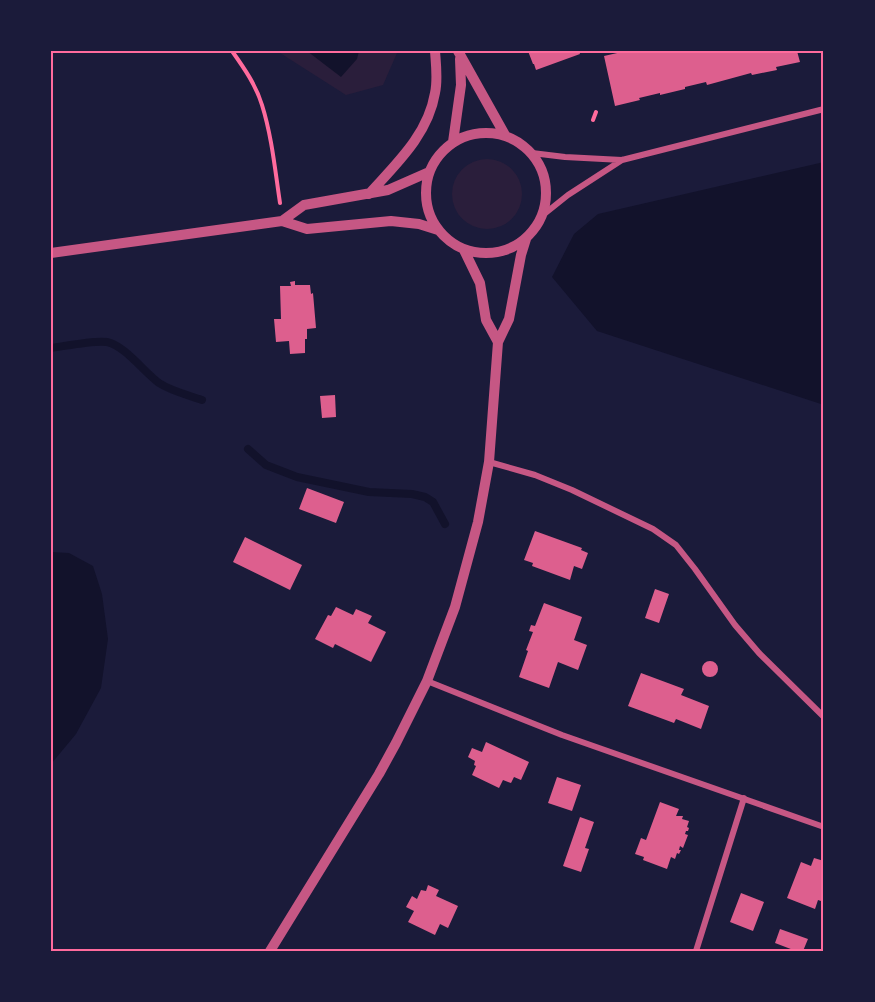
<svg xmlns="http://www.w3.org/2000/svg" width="875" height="1002" viewBox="0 0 875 1002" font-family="Figtree,sans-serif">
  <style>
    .green { fill: #2a1e3b }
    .water { fill: #12122b }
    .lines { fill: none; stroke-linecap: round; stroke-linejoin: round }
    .stream { stroke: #12122b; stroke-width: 8 }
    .building { fill: #dd5f8e }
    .path { stroke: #ff6b9d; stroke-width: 4 }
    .minor { stroke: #c65784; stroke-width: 6 }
    .tertiary { stroke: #c65784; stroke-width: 10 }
    .neatline { fill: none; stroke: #ff6b9d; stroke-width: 2 }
  </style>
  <rect width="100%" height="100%" fill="#1b1b3a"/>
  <path class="green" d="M 277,51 L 397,51 L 397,53 L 383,85 L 346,95 Z
    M452 194a35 35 0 1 1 70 0a35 35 0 1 1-70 0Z"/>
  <path class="water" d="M 307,51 L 359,51 L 357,59 L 341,77 Z
    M 824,162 L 824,405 L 597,331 L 552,277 L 574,234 L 598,214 Z
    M 51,552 L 69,553 L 93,566 L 102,594 L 108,639 L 101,688 L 76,734 L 51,764 Z"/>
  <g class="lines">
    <path class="stream" d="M 51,348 C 66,346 94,340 107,342 C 124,345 145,373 159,383 C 171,391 188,395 202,400
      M 248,449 L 266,465 L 297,477 L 369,492 L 412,494 L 425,497 L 433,502 L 445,524"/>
  </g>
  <path class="building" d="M 528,51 L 579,51 L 580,54 L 536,70 L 534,64 L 533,64 Z
    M 626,51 L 797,51 L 800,62 L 776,67 L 777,70 L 752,75 L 751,73 L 707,85 L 706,82 L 685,87 L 685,89 L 660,95 L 660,93 L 639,98 L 640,100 L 615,106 L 604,56 Z
    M 295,281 L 295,285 L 310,285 L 311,294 L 313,293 L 316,328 L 307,329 L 307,339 L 305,339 L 305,353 L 290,354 L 289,341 L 276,342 L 274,319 L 281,319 L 280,286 L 291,286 L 290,282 Z
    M 335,395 L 336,417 L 322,418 L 320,396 Z
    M 307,488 L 344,502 L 336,523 L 299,509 Z
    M 535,531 L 582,548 L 581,550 L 588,553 L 582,569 L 574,566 L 570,580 L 532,566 L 533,563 L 524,560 Z
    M 245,537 L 302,565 L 290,590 L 233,562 Z
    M 655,589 L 669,594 L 659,623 L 645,618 Z
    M 544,603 L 582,617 L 574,640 L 587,645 L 578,670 L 558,662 L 549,688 L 519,677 L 528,651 L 526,650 L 533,632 L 529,631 L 531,625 L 535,626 Z
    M 336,607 L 353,615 L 356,609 L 372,616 L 368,623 L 386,632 L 371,662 L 335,644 L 333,648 L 315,639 L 328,615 L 331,616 Z
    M702 669a8 8 0 1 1 16 0a8 8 0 1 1-16 0Z
    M 641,673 L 684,689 L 681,695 L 709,706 L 701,729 L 676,719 L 674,723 L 628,706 Z
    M 486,742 L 529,762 L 521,780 L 514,777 L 511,783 L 503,780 L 499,788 L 472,775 L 476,766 L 474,765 L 475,761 L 468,757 L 472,748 L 482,752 Z
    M 557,777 L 581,785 L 572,811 L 548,803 Z
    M 660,802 L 679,809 L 676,816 L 683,816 L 682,819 L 689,821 L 687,827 L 689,828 L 688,831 L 686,831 L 685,834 L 688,835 L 683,848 L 680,846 L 679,850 L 681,850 L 679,854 L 677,853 L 675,859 L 671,857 L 667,869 L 643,860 L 644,857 L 635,854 L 641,838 L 646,840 Z
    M 580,817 L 594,822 L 585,848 L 589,849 L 581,872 L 563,866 Z
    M 814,858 L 824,861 L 822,870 L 824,871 L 824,902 L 818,900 L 815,909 L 787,898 L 801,862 L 811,866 Z
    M 428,885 L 439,890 L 436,896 L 458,906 L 448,928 L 440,924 L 435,935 L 408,922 L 414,911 L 406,907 L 412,896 L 417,899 L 421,890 L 426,891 Z
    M 741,893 L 764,902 L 753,931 L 730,922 Z
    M 780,929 L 808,939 L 803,951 L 796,951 L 775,943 Z"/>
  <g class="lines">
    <path class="path" d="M 232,51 C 244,68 256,85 262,105 C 272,137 275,170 280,203
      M 593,120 L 596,112"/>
    <path class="minor" d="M 532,153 L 565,157 L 622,160 L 824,109
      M 543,215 L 568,195 L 622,160
      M 489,462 L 535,475 L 572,490 L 653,529 L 676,545 L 695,569 L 735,625 L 759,653 L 824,717
      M 427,681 L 562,735 L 824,827
      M 696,951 L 744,798"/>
    <path class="tertiary" d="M 458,51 L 505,135
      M426 193a60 60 0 1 1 120 0a60 60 0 1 1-120 0Z
      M 453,142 L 461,85 L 460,59
      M 369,194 C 396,164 428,135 435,93 C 438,80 436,65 435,51
      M 282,221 L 304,205 L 388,190 L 429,172
      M 464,250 L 480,283 L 486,320 L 498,342
      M 51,253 L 282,221 L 307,229 L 391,221 L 419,224 L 438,230
      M 270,951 L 379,774 L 396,743 L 427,681 L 455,607 L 478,522 L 489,462 L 498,342 L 509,319 L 521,255 L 526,239"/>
  </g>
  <rect width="875" height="1002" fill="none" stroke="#1b1b3a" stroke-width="105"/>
  <rect x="52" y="52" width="770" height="898" class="neatline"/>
</svg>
